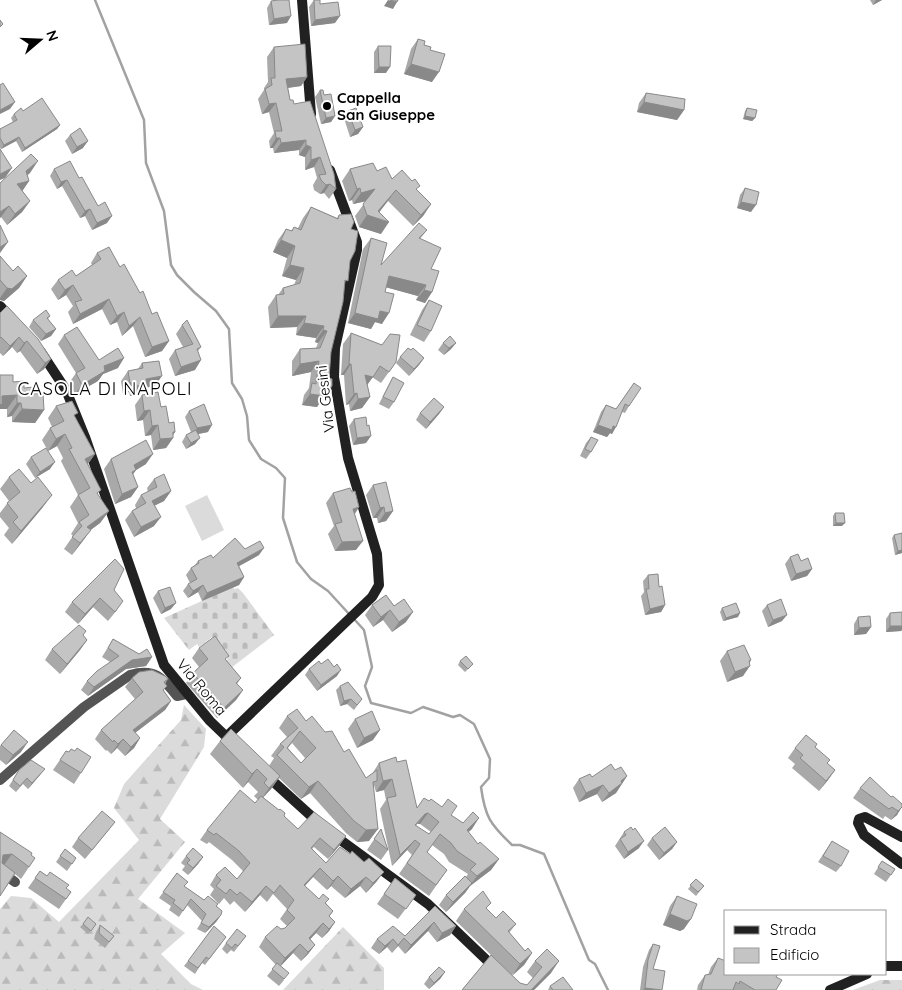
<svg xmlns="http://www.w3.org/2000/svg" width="902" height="990" viewBox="0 0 902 990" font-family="Quicksand,sans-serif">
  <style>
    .forest { fill: url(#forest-firs) }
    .cemetery { fill: url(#cemetery-stones) }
    .garden { fill: #dbdbdb }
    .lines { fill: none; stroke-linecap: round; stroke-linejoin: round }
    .stream { stroke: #a2a2a2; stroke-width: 2.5 }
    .street { stroke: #545454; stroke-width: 10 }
    .secondary { stroke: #212121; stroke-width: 10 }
    .wall { fill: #a9a9a9; fill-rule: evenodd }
    .shaded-wall { fill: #898989 }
    .building { fill: #c4c4c4; stroke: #898989; fill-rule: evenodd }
    .poi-dot { fill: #000; stroke: #fff; stroke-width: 2 }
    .labels { text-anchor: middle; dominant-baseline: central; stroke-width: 4; stroke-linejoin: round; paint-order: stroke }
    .poi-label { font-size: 15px; font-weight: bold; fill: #000; stroke: #fff; text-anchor: start }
    .street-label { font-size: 15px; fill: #000; stroke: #fff }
    .quarter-label { font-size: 18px; letter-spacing: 1px; fill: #000; stroke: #fff }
  </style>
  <defs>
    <pattern id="forest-firs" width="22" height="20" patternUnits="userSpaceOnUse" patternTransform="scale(1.25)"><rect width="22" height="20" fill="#dbdbdb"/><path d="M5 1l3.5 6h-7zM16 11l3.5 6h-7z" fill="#bababa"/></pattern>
    <pattern id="cemetery-stones" width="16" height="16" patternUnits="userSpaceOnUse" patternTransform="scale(1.25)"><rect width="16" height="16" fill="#dbdbdb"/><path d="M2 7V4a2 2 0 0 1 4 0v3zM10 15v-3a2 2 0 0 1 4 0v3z" fill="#bababa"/></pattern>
  </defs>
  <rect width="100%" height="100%" fill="#fff"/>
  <path class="forest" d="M 184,705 L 206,729 L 204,747 L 160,819 L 185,842 L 138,899 L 185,933 L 161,954 L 191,984 L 203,990 L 0,990 L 0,909 L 11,896 L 31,898 L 59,922 L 139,840 L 114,808 L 124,784 L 181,720 Z
    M 343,927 L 384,968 L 384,990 L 283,990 Z
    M 880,980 L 902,980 L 902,990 L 853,990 Z"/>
  <path class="cemetery" d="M 233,587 L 234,589 L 238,588 L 243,593 L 274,635 L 231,668 L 226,661 L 228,658 L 212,637 L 199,647 L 197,644 L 189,650 L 164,618 Z"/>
  <path class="garden" d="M 207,495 L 224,530 L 202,541 L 185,506 Z"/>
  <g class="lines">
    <path class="stream" d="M 95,0 L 144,120 L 146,163 L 164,211 L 171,265 L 177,275 L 194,292 L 216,311 L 229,329 L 232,383 L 242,399 L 247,416 L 249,440 L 261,459 L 276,468 L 285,478 L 283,518 L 297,562 L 311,579 L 328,591 L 350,615
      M 354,619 L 364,630 L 372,667 L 365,686 L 371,703 L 411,713 L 423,707 L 453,717 L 460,715 L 474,724 L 490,759 L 489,778 L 481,787 C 485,817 490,824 512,845 L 520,845 L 544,854 L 589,960 L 595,964 L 608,990"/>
    <path class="street" d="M 0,780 L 84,707 L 130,675 C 155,668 163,678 177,696 L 186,694
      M 0,871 L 15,882"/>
    <path class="secondary" d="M 302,0 L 311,114
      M 0,306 L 12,319
      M 41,352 L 66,390 L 85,437 L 164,665 L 210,721 L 234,744
      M 226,737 L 372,597 L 379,585 L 377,554 L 348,458 L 334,377 L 335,348 L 357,250 L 357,242 L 330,170
      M 266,775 L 320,824
      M 331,833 L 428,904 L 497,970
      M 902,837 L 865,817 L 859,819 L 858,823 L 864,835 L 902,864
      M 886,966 L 902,966
      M 830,990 L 867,974"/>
  </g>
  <path class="wall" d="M 314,0 L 320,4 L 335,23 L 311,26 L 309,7 Z
    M 870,0 L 882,0 L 873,5 Z
    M 271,1 L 287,23 L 269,25 L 267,8 Z
    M 418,39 L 430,50 L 432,82 L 404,74 L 411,49 Z
    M 378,46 L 386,73 L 374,73 L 374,52 Z
    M 274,47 L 307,77 L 301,86 L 288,88 L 290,100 L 294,104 L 336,189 L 329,199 L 324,193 L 320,194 L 314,190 L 313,185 L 317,178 L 314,167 L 305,170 L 305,157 L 299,155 L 299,150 L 274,153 L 273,148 L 270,148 L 269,141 L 274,133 L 269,112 L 262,114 L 258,99 L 264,90 L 264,88 L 268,82 L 267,57 Z
    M 320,90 L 335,116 L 331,122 L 321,124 L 315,97 Z
    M 646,93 L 684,110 L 677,120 L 637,112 L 639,103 Z
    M 747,108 L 755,118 L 752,121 L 743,119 L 745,111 Z
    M 23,111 L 60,125 L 57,129 L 22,152 L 16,141 L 1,149 L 0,148 L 0,129 L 13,122 L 11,118 L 14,114 Z
    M 348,111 L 363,127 L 358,134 L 350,137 L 344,118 Z
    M 70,135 L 83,148 L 72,154 L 65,141 Z
    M 54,169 L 79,178 L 107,223 L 92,230 L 85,216 L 80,218 L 62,186 L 57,189 L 50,176 Z
    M 350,169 L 377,171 L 417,190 L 431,204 L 423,216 L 413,226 L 388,201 L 379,212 L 381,234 L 359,227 L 355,216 L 366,201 L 353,204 L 352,200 L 349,201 L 342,181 Z
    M 30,173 L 27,175 L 29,181 L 22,191 L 30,201 L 22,212 L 7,225 L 1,217 L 0,218 L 0,183 Z
    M 745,188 L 751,212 L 737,208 L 740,195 Z
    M 311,207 L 337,218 L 339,215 L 351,229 L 350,261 L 317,407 L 302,405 L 304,395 L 309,388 L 311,372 L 292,376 L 292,361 L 300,349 L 316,348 L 318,343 L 315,342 L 316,338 L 296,335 L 297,327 L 270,328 L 268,307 L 276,295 L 278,295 L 283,288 L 294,285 L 296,280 L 282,276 L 287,258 L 273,252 L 278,240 L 286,229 L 291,231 L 294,227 L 298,228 L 303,218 Z
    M 427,230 L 420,239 L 431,269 L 432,292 L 425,303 L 416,300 L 418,296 L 386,287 L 385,292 L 382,324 L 375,322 L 371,329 L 348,323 L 363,249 L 371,238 L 381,265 Z
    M 97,253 L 120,267 L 140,293 L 152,314 L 169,341 L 162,351 L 145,357 L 133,326 L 122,336 L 117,322 L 110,325 L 102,309 L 73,324 L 68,312 L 73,306 L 66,295 L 58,300 L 51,289 L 58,280 L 76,276 L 92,265 L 91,263 Z
    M 0,256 L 13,271 L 27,276 L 19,288 L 4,301 L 0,300 Z
    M 429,300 L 431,331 L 424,342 L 410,335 L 422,310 Z
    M 0,313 L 51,359 L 44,369 L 37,374 L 20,351 L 17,353 L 12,347 L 3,356 L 0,353 Z
    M 50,316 L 48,319 L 56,329 L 51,336 L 41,341 L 29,327 L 33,320 Z
    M 182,325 L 201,347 L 198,351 L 195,370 L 175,376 L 169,359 L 175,350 L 183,347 L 176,334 Z
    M 351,333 L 382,345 L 396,362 L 381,383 L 372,377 L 367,385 L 370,397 L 362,408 L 350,411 L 349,404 L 346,405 L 344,375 L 341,375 L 343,344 Z
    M 64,335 L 99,360 L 118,368 L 103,374 L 98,381 L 75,394 L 69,383 L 76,373 L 58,344 Z
    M 443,343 L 456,343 L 451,349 L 444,355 L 438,350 Z
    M 411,350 L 424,358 L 419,365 L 409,376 L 396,363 L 400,357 Z
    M 142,363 L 155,386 L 144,388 L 140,394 L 130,396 L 129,392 L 123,394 L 121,381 L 128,371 L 138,369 Z
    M 0,375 L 13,382 L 34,394 L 44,410 L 35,423 L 12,422 L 12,416 L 7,417 L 7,409 L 0,409 Z
    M 393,377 L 394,402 L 389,409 L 379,404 L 389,384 Z
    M 634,383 L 629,406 L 625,413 L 622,412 L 612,434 L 610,433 L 607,437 L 593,432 L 601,412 L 606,405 L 616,409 Z
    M 142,395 L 161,407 L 169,423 L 175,432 L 173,435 L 173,438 L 166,448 L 153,450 L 151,435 L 145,436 L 143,420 L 137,421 L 135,405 Z
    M 56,406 L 75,417 L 95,454 L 88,464 L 98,495 L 109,511 L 100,523 L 90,530 L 82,542 L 72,555 L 64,549 L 73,536 L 71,534 L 78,523 L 70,507 L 78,495 L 61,461 L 63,458 L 57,446 L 48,451 L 42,440 L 50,428 L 52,427 L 48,418 Z
    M 444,407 L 439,414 L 426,429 L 416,420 L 420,413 Z
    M 189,411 L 208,432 L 198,434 L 195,444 L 186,449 L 182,442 L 186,435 L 191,432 L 185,417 Z
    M 354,419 L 366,443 L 353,445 L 349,426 Z
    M 591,437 L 591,452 L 586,459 L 580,456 L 586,443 Z
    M 31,457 L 50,469 L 35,478 L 26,464 Z
    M 111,459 L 146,464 L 136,470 L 133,474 L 138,487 L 131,497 L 115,504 L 104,469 Z
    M 9,477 L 43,507 L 12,544 L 4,535 L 9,528 L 0,517 L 0,513 L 9,501 L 0,489 Z
    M 154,479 L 171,491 L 164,501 L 155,505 L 154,526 L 134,537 L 125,520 L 132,511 L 136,508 L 135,505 L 141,495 L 148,492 L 147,488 Z
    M 373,485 L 393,511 L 386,521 L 378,523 L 377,518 L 373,518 L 366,495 Z
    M 352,492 L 359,507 L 355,514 L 356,550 L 335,551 L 328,534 L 334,526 L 326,503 L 333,493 Z
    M 835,513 L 842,526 L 833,526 L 833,516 Z
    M 902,533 L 902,553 L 895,555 L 892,538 L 894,535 Z
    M 245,549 L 259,555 L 239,566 L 244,577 L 239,585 L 202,601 L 198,592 L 188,598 L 183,591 L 188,584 L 190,583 L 186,575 L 191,568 L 195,565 L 198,561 L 213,558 Z
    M 790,557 L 801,561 L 812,569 L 807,576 L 791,581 L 785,564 Z
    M 648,575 L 659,587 L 665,605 L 661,612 L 645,615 L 641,596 L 644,592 L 643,581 Z
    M 114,590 L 117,610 L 108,621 L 93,607 L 78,624 L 65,612 L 72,602 Z
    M 158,591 L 171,609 L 161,614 L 153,598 Z
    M 386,595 L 406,622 L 392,632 L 383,620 L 373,627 L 365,615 L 372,605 Z
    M 767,605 L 782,621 L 768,627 L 762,611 Z
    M 722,608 L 738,617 L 723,621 L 720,612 Z
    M 902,612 L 902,630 L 901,631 L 886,632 L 886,619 L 890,613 Z
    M 858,617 L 871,627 L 866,634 L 854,635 L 854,624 Z
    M 83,636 L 87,640 L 80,650 L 60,674 L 45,660 L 52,649 Z
    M 113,639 L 139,654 L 152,657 L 146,666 L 126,669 L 88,696 L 81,690 L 87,681 L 110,662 L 102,657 Z
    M 199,648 L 226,660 L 241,678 L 237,684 L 243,690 L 236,700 L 217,718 L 186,683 L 193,673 L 199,667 L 192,658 Z
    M 727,651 L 751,660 L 743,676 L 727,682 L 720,661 Z
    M 460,661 L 470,667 L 465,672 L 458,665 Z
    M 321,664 L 334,667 L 337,676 L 317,691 L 305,675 L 309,669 Z
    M 132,678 L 168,679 L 165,684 L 164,691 L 171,701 L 165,710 L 135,733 L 140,738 L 134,748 L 125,756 L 117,748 L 111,754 L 107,750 L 106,751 L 95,739 L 101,730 L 135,699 L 125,687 Z
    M 340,686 L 362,699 L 354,710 L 347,704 L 340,706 L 336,690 Z
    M 287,716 L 306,721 L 325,732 L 366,778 L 372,774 L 379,763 L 397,762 L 417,808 L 429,801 L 451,815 L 472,829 L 468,832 L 478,844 L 499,859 L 491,870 L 470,886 L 465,893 L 446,912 L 439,905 L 446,895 L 466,877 L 468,874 L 449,862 L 444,854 L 432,845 L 427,853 L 447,870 L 429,896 L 399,874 L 412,855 L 407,850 L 392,866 L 380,809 L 386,800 L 384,790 L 376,792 L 374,785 L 373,787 L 369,841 L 357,842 L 346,833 L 310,793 L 301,799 L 279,778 L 271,789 L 263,797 L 298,829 L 346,836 L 339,846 L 328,859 L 314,847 L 312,849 L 326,863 L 340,847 L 377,881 L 366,893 L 360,886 L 345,898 L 331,886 L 327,890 L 313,877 L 305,886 L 319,899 L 326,903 L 333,911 L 329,917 L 335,922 L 329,931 L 322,938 L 316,933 L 310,939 L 315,945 L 308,954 L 301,961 L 293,953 L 280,966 L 284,980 L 279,986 L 267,976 L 276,965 L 259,947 L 265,937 L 285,928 L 287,926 L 280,919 L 287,909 L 273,894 L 267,902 L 260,895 L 245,912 L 234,901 L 230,905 L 224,898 L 219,904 L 210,895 L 214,889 L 210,885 L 216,875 L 237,879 L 243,871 L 232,860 L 209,842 L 207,844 L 200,840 L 207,830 L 255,803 L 258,800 L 254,796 L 258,792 L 248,782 L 243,788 L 210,754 L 220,741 L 269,766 L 274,758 L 271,756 L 280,744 L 287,737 L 279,728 ZM 292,743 L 305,758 L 301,763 L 288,748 ZM 417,824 L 420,824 L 431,832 L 429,834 L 416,826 Z
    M 355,719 L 373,740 L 357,748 L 348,729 Z
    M 14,730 L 21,752 L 6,765 L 0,760 L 0,746 Z
    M 815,747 L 828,764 L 835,770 L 828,780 L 819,791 L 792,768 L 795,764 L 788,758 L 795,748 Z
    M 66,751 L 81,773 L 74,784 L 53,770 Z
    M 19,770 L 40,775 L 28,789 L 23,784 L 16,792 L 9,786 Z
    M 615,770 L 627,776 L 616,793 L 602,802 L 597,794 L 579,802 L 573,788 L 579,779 L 592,777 Z
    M 860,788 L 891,797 L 902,804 L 897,815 L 891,820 L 885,816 L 883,819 L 853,798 Z
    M 115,822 L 108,831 L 85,859 L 72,847 L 78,838 Z
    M 381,829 L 388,850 L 381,860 L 367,850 Z
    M 0,832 L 31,855 L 29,867 L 21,879 L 15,874 L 0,896 Z
    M 624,832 L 639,848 L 624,859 L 615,846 Z
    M 652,838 L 677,842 L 672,849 L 659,860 L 647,845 Z
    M 832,841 L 841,866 L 836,872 L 818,862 Z
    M 65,849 L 76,858 L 67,871 L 56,862 Z
    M 186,856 L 203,857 L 198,864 L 188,875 L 182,870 L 185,866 L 181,863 Z
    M 882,861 L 895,869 L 886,882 L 874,874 Z
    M 40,871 L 71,892 L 59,909 L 28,888 Z
    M 177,873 L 185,887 L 204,900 L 217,906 L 221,915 L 216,922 L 205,933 L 197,929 L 202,921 L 187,905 L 179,917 L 169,910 L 171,906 L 159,898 Z
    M 395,878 L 416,895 L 398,919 L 377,904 Z
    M 696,879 L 704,886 L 696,896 L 688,889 Z
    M 677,896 L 684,929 L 680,931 L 663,925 L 670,906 Z
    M 435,906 L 456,926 L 450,935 L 437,942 L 428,931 L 405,954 L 398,946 L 392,953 L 387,947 L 379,954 L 371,948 L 377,939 L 405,936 Z
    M 464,909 L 487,909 L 496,918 L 516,924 L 509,933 L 525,951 L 532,953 L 524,965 L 512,975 L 520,983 L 527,985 L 533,978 L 527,972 L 535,961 L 551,973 L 534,990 L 462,990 L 491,955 L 456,921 Z
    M 83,924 L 96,924 L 88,934 L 80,927 Z
    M 100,925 L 114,936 L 105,948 L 94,939 L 96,932 Z
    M 246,936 L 234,952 L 231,950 L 227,954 L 222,949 L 226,943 Z
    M 226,937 L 205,965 L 202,963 L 195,974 L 184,966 L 188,961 Z
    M 653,944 L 653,969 L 662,990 L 640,990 L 643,967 L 649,950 Z
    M 718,958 L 726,974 L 776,977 L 776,990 L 697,990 L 698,985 L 705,975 L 708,975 L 711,967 Z
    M 445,972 L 440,979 L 429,989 L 424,984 L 429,977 Z
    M 550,986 L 573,990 L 548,990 Z"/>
  <path class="shaded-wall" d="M 388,0 L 397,2 L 393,9 L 384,6 Z
    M 876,0 L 882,0 L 873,5 Z
    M 291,16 L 287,23 L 269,25 L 274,19 Z
    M 340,16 L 335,23 L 311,26 L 315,20 Z
    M 411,64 L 439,72 L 432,82 L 404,74 Z
    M 379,67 L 390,67 L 386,73 L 374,73 Z
    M 307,77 L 301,86 L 279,89 L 286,79 Z
    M 15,102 L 10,109 L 0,114 L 0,110 Z
    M 644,102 L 684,110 L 677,120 L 637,112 Z
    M 276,103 L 269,112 L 262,114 L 269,104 Z
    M 335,116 L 331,122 L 321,124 L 326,118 Z
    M 745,116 L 755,118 L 752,121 L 743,119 Z
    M 60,125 L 57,129 L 22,152 L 25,148 Z
    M 363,127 L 358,134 L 350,137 L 355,130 Z
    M 19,137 L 16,141 L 1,149 L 4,145 Z
    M 276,138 L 280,138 L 273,148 L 270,148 Z
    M 306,140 L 299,150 L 274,153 L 281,143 Z
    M 88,141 L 83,148 L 72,154 L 77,147 Z
    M 306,145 L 311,147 L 305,157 L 299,155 Z
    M 320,157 L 314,167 L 305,170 L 311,160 Z
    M 38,161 L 30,173 L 18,183 L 26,171 Z
    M 12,168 L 5,178 L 0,180 L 0,174 Z
    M 67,180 L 62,186 L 57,189 L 61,182 Z
    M 29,181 L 21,193 L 17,184 Z
    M 330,184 L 324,193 L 320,194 L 326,185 Z
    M 360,188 L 352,200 L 349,201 L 357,189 Z
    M 375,189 L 367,201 L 353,204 L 361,193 Z
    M 396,190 L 375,218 L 389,222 L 381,234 L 359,227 L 367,215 L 378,211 Z
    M 30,201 L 22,212 L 7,225 L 15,214 Z
    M 741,202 L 756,205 L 751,212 L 737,208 Z
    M 431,204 L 423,216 L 413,226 L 421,215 Z
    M 9,206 L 1,217 L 0,218 L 0,212 Z
    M 90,209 L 85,216 L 80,218 L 85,211 Z
    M 112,216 L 107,223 L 92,230 L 97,223 Z
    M 281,240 L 295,246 L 287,258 L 273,252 Z
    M 8,242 L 0,253 L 0,247 Z
    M 290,265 L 304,268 L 296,280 L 282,276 Z
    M 27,276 L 19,288 L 4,301 L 0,300 L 0,298 L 7,288 Z
    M 389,276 L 426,285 L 418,296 L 381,286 Z
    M 73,285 L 66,295 L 58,300 L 65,290 Z
    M 424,290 L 432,292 L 425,303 L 416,300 Z
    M 109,299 L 102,309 L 73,324 L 80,314 Z
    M 380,311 L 389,313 L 382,324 L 375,322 L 371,329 L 348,323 L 355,313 Z
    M 124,312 L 117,322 L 110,325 L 117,316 Z
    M 278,316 L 306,316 L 297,327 L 270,328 Z
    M 140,317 L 133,326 L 122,336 L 129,326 Z
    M 304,323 L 324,326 L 316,338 L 296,335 Z
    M 56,329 L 51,336 L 41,341 L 46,334 Z
    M 323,330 L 327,331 L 318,343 L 315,342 Z
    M 19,337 L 12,347 L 3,356 L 10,346 Z
    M 27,341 L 20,351 L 17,353 L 24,343 Z
    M 169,341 L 162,351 L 145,357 L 152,347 Z
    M 456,343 L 451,349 L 444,355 L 449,348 Z
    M 124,358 L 118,368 L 103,374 L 98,381 L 75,394 L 82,385 L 104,366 Z
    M 424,358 L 419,365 L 409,376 L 414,369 Z
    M 51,359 L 44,369 L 37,374 L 45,363 Z
    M 201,360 L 195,370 L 175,376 L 181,367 Z
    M 319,361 L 311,372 L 292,376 L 300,364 Z
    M 349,364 L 351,364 L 344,375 L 341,375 Z
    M 365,375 L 373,377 L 365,388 Z
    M 162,376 L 155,386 L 144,388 L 140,394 L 130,396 L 137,386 L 146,379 Z
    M 136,382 L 129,392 L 123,394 L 130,383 Z
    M 357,393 L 349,404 L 346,405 L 354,394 Z
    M 310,394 L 325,396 L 317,407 L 302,405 Z
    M 17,395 L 7,409 L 0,409 L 0,399 L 2,396 Z
    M 370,397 L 362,408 L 350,411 L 358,399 Z
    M 17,403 L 21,403 L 12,416 L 7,417 Z
    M 444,407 L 439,414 L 426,429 L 430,422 Z
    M 22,409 L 44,410 L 35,423 L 12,422 Z
    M 150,410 L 143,420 L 137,421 L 144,411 Z
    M 158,425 L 151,435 L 145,436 L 152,426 Z
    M 212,425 L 208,432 L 193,435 L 197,428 Z
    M 598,425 L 613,426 L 616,427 L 612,434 L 610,433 L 607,437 L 593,432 Z
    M 173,432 L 175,432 L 171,438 L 173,438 L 166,448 L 153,450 L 160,439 Z
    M 65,434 L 57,446 L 48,451 L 56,439 Z
    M 371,436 L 366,443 L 353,445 L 357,438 Z
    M 200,438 L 195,444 L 186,449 L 191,443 Z
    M 95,454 L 86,466 L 85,459 Z
    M 153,454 L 146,464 L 136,470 L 129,480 L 134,465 Z
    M 55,462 L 50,469 L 35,478 L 40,472 Z
    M 138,487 L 131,497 L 115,504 L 122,494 Z
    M 171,491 L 164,501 L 146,510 L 152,501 Z
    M 52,495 L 43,507 L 12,544 L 21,531 Z
    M 359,507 L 353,516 L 353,509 Z
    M 384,507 L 377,518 L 373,518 L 380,508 Z
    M 109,511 L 100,523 L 79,539 L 87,527 Z
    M 393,511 L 386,521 L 378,523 L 385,513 Z
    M 161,517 L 154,526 L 134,537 L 141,527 Z
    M 836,523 L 845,523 L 842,526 L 833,526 Z
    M 91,530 L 82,542 L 72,555 L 80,543 Z
    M 363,541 L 356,550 L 335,551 L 342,542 Z
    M 264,548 L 259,555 L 232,570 L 237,563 Z
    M 902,550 L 902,553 L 895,555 L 898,551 Z
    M 812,569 L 807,576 L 791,581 L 796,574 Z
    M 244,577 L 239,585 L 202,601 L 207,593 Z
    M 203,585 L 198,592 L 188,598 L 193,591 Z
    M 100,598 L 93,607 L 78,624 L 85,614 Z
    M 176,603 L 171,609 L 161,614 L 165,608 Z
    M 665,605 L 661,612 L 645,615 L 650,609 Z
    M 390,610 L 383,620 L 373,627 L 381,617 Z
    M 413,612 L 406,622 L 392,632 L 399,622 Z
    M 740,613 L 738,617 L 723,621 L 726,618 Z
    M 787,615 L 782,621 L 768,627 L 773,620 Z
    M 890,626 L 902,626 L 902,630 L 901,631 L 886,632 Z
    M 871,627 L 866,634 L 854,635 L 859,628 Z
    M 87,640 L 80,650 L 60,674 L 67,664 Z
    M 152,657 L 146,666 L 126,669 L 88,696 L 94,687 L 132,660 Z
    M 751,660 L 746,668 L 750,666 L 743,676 L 727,682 L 735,672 L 749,661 Z
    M 341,670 L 337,676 L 317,691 L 321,685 Z
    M 243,690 L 236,700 L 217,718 L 224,708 Z
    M 351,699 L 347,704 L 340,706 L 344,701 Z
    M 171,701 L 165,710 L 127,739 L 133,730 Z
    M 380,730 L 373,740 L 357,748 L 364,738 Z
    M 140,738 L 134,748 L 125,756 L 131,747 Z
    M 123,739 L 117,748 L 111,754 L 118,744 Z
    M 28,742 L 21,752 L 6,765 L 13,755 Z
    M 45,769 L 40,775 L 28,789 L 32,783 Z
    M 257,769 L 248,782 L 243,788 L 252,774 Z
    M 835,770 L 828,780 L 819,791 L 826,781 Z
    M 280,776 L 271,789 L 260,801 L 269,788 Z
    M 627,776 L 616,793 L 602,802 L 609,793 L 621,781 Z
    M 392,779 L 384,790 L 376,792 L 383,781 Z
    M 318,781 L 310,793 L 301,799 L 309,787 Z
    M 603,785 L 597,794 L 579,802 L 586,793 Z
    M 902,807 L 897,815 L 891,820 L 898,811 Z
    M 428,813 L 420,824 L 417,824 L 408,836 L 425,814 Z
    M 479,818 L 472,829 L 459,841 L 467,830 Z
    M 378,829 L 369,841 L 357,842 L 366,830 Z
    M 346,836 L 339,846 L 328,859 L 334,850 Z
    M 415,840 L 407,850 L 392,866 L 400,855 Z
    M 644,841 L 639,848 L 624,859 L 628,852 Z
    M 677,842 L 672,849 L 659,860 L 664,853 Z
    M 12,854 L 4,865 L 0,866 L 3,855 Z
    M 203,857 L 198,864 L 188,875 L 193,868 Z
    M 499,859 L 491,870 L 470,886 L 465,893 L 446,912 L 453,902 L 471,884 L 477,876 Z
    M 320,868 L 313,877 L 297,894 L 304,885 Z
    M 384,872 L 377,881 L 366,893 L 373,883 Z
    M 338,876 L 331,886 L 327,890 L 333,881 Z
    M 366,877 L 360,886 L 345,898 L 351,889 Z
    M 266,886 L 260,895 L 245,912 L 252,902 Z
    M 670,914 L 691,919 L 684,929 L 680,931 L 663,925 Z
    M 221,915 L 216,922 L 205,933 L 209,927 Z
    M 335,922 L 329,931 L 322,938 L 329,929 Z
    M 434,922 L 428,931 L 405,954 L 411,945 Z
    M 323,923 L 316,933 L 302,948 L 309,938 Z
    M 456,926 L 450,935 L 437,942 L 442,933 Z
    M 404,938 L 398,946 L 392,953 L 398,945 Z
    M 393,939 L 387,947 L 379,954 L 385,946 Z
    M 300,944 L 293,953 L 279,968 L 285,958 Z
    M 315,945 L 308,954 L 301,961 L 308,952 Z
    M 532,953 L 524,965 L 512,976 L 520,964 Z
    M 559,961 L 551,973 L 534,990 L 531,990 Z
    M 445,972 L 440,979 L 429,989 L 434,983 Z
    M 645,988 L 662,990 L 643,990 Z"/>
  <path class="building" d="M 278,0 L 289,0 L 291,16 L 274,19 L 271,1 Z
    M 314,0 L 320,0 L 320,4 L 338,2 L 340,16 L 315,20 Z
    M 390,0 L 398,0 L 397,2 Z
    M 0,20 L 3,24 L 0,27 Z
    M 418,39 L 425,41 L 424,45 L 431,47 L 430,50 L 445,54 L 439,72 L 411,64 Z
    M 305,44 L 307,77 L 286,79 L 290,100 L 293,100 L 294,104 L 310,101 L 334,174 L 336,189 L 330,184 L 326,185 L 321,180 L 319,175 L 326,174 L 320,157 L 311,160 L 311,147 L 306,145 L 306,140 L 281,143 L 280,138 L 276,138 L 275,131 L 282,131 L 276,103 L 269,104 L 265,89 L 272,85 L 271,78 L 275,78 L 274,47 Z
    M 378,46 L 391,46 L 390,67 L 379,67 Z
    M 3,83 L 15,102 L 0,110 L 0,85 Z
    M 320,90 L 323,90 L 324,95 L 331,94 L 335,116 L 326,118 Z
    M 646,93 L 685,99 L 684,110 L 644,102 Z
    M 42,98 L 60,125 L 25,148 L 19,137 L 4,145 L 0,138 L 0,129 L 17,120 L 14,114 L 21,108 L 23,111 Z
    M 356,108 L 363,127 L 355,130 L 348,111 Z
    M 747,108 L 757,110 L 755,118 L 745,116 Z
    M 80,128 L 88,141 L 77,147 L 70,135 Z
    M 0,149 L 12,168 L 0,174 Z
    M 31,154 L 38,161 L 26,171 L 29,181 L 17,184 L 30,201 L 15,214 L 9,206 L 0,212 L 0,183 Z
    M 70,161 L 79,178 L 82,177 L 98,206 L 105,202 L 112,216 L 97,223 L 90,209 L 85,211 L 67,180 L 61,182 L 54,169 Z
    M 373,163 L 377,171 L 386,167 L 392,179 L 402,170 L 412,181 L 415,179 L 420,186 L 416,189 L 431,204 L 421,215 L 396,190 L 378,211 L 389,222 L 367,215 L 363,204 L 375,189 L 361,193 L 360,188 L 357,189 L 350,169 Z
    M 745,188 L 759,192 L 756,205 L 741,202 Z
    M 311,207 L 338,219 L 339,215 L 351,214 L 354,222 L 351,229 L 358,231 L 355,251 L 350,261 L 348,281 L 345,280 L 343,302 L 331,352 L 329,378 L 332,379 L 332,386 L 325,396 L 310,394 L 312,383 L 316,384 L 319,361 L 300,364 L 300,349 L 320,348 L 327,331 L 323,330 L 324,326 L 304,323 L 306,316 L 278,316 L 276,295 L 284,294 L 283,288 L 300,283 L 304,268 L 290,265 L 295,246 L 281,240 L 286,229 L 292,231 L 294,227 L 301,230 Z
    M 419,223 L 427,230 L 419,238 L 441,248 L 431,269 L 439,271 L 432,292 L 424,290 L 426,285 L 389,276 L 385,292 L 394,294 L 389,313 L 380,311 L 378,319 L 355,313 L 371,238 L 387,243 L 381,265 Z
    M 0,225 L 8,242 L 0,247 Z
    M 109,247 L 120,267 L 124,264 L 140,293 L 143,291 L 152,314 L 157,312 L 169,341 L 152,347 L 140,317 L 129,326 L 124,312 L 117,316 L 109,299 L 80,314 L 75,302 L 82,300 L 73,285 L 65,290 L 58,280 L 72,270 L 76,276 L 101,259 L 97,253 Z
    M 0,256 L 13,271 L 18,266 L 27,276 L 12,289 L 7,288 L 0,280 Z
    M 429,300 L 442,306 L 431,331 L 417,325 Z
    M 7,306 L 38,339 L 51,359 L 45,363 L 27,341 L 24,343 L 19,337 L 10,346 L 1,337 L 0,338 L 0,313 Z
    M 46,310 L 50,316 L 47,318 L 56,329 L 46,334 L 33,320 Z
    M 187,320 L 201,347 L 197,349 L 201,360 L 181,367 L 175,350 L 193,344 L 182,325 Z
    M 77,327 L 99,360 L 118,348 L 124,358 L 104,366 L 105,371 L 82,385 L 76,373 L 85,368 L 64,335 Z
    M 351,333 L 382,345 L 390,334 L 400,335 L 396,362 L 389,372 L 380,366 L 373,377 L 365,375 L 370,397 L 358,399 L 357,393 L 354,394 L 351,364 L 349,364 Z
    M 450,336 L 456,343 L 449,348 L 443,343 Z
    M 408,348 L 411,350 L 413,348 L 424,358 L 414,369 L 400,357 Z
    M 159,361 L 162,376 L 146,379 L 147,384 L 137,386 L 136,382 L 130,383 L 128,371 L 143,368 L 142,363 Z
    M 0,375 L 13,375 L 13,382 L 24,381 L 24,388 L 34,387 L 34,394 L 43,393 L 44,410 L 22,409 L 21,403 L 17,403 L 17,395 L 2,396 L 2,404 L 0,405 Z
    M 393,377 L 404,383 L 394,402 L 383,397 Z
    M 634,383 L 641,388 L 629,406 L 625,404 L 616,427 L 613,426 L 612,430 L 598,425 L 606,405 L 616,409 Z
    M 158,392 L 161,407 L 166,406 L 169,423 L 174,422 L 175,432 L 173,432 L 173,438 L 160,439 L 158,425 L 152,426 L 150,410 L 144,411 L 142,395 Z
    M 434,398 L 444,407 L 430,422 L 420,413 Z
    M 72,401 L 78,413 L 74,415 L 95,454 L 85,459 L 101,490 L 97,493 L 109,511 L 87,527 L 91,530 L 80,543 L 72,537 L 82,526 L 79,522 L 89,515 L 78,495 L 90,488 L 69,449 L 72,448 L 65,434 L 56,439 L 50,428 L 64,421 L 56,406 Z
    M 204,404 L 212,425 L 197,428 L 189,411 Z
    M 366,417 L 367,426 L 369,425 L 371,436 L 357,438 L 354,419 Z
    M 196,430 L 200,438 L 191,443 L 186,435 Z
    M 591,437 L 598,440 L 591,452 L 585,449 Z
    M 146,440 L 153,454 L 134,465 L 136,470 L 132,472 L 138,487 L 122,494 L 111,459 Z
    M 46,448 L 55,462 L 40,472 L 31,457 Z
    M 19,469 L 31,483 L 38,477 L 52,495 L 21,531 L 13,522 L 18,517 L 7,503 L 20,492 L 9,477 Z
    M 164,474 L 171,491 L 152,501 L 161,517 L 141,527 L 132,511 L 146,503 L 141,495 L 157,487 L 154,479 Z
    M 386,482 L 393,511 L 385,513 L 384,507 L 380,508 L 373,485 Z
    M 350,488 L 352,492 L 355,491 L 359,507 L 353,509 L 363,541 L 342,542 L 335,524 L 342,522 L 333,493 Z
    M 835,513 L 844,513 L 845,523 L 836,523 Z
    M 902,533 L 902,550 L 898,551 L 894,535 Z
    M 235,538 L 245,549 L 260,541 L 264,548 L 237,563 L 244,577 L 207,593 L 203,585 L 193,591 L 188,584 L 197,579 L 191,568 L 199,563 L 198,561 L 211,555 L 213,558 Z
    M 798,554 L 801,561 L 808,558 L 812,569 L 796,574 L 790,557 Z
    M 115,559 L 124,569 L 114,590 L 123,601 L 115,612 L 100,598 L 85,614 L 72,602 Z
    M 658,574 L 659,587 L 662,586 L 665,605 L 650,609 L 646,589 L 649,589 L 648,575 Z
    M 170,587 L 176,603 L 165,608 L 158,591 Z
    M 386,595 L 394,606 L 404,599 L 413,612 L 399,622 L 390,610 L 381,617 L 372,605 Z
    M 781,599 L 787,615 L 773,620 L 767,605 Z
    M 736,603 L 740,613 L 726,618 L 722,608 Z
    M 902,612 L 902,626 L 890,626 L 890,613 Z
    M 870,616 L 871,627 L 859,628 L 858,617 Z
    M 79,625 L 86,631 L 83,635 L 87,640 L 67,664 L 52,649 Z
    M 215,636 L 229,656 L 225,659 L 241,678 L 236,683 L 243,690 L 224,708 L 193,673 L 208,659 L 199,648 Z
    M 113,639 L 139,654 L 147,649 L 152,657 L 132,660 L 94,687 L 87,681 L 97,671 L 119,656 L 108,648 Z
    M 744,645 L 751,660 L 749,661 L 750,666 L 735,672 L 727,651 Z
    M 466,656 L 473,664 L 468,669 L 460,661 Z
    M 328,659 L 334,667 L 337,664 L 341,670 L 321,685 L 309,669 L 319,661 L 321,664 Z
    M 152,670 L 165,676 L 168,679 L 164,682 L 167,686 L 163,690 L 171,701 L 133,730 L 140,738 L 131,747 L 123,739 L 118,744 L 114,740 L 113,742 L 101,730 L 143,692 L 132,678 L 139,672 Z
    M 348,682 L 362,699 L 357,705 L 351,699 L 344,701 L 340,686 Z
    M 297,709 L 306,721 L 312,716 L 325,732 L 332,731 L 344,752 L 349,749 L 366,778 L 377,770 L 377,781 L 373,782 L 378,829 L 366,830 L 354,821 L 318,781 L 309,787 L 277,755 L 284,747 L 280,744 L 298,728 L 287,716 ZM 300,731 L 316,748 L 301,763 L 287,748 Z
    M 372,711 L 380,730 L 364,738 L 355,719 Z
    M 231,729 L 280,776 L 269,788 L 264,783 L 267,779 L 257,769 L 252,774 L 220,741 Z
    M 14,730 L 28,742 L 13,755 L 1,745 Z
    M 806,735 L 817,744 L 815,747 L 830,760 L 827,763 L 835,770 L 826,781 L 800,758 L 803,755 L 795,748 Z
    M 77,748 L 91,757 L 81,773 L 60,760 L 66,751 L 69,752 L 71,749 L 75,751 Z
    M 396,757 L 397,762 L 406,760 L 417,808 L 424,798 L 429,801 L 431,799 L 442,807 L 448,799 L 457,806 L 451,815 L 463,823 L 473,812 L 479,818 L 467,830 L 478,844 L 480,842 L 499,859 L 477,876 L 470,870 L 476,864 L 457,851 L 451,843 L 440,834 L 427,852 L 447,870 L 436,885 L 407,863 L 420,844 L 415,840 L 400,855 L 387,798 L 396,796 L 392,779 L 383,781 L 379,763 ZM 428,813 L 439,822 L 429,834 L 415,825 L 425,814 Z
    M 31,760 L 45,769 L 32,783 L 27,778 L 20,786 L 13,780 L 19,770 Z
    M 611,764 L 615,770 L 621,767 L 627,776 L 621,781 L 622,783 L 609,793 L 603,785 L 586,793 L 579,779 L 590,774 L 592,777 Z
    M 870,777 L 891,797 L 893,796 L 902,804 L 902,807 L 898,811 L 892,807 L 889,809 L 860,788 Z
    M 240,790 L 255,803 L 261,796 L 279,810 L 280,809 L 285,813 L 284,816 L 298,829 L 314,812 L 346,836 L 334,850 L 320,838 L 311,848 L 326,863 L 340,847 L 350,854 L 352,851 L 364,862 L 369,858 L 384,872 L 373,883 L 366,877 L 351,889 L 338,876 L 333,881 L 320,868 L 304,885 L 319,899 L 323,894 L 329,899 L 325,903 L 333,911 L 329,916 L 335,922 L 329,929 L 323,923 L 309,938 L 315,945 L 308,952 L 300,944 L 285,958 L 265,937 L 277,926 L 281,929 L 285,928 L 295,918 L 287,910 L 294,900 L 280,885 L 274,893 L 266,886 L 252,902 L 240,892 L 237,895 L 230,889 L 226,894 L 216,886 L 221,880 L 216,875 L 225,867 L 237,879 L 250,863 L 239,851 L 216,833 L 214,835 L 207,830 Z
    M 102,811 L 115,822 L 92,850 L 78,838 Z
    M 631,827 L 633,830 L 635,828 L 644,841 L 628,852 L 620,839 L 626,835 L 624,832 Z
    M 665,827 L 677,842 L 664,853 L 652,838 Z
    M 381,829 L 388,850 L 374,839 Z
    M 0,832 L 32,853 L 31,855 L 35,858 L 29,867 L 12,854 L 3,855 L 2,863 L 15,873 L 0,896 Z
    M 832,841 L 849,851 L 841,866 L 823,856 Z
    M 193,848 L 203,857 L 193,868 L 187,863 L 190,860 L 186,856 Z
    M 65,849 L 76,858 L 72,864 L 60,856 Z
    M 882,861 L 895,869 L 891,875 L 878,867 Z
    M 40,871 L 47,876 L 50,872 L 69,885 L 66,888 L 71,892 L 66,899 L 35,878 Z
    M 177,873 L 188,882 L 184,886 L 204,900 L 208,896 L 218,904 L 216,906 L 222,911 L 221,915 L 209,927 L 201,923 L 206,914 L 191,899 L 183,911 L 173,903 L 175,900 L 163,892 Z
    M 465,876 L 472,883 L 453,902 L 446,895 Z
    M 395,878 L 416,895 L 406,909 L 384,894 Z
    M 696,879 L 704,886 L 698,892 L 690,885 Z
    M 483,891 L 491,903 L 486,908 L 496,918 L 503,911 L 516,924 L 508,931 L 525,951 L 528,948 L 532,953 L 520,964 L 464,909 Z
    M 677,896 L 697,904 L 691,919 L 687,921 L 670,914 Z
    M 435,906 L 456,926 L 442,933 L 434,922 L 411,945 L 404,938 L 398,945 L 393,939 L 385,946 L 377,939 L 393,926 L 405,936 Z
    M 88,917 L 96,924 L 91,931 L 83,924 Z
    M 100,925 L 114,936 L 109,942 L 99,933 Z
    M 214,926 L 226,937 L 209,959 L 206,957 L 198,968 L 188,961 Z
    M 237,929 L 246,936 L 238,946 L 235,944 L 232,948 L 226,943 Z
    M 653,944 L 660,946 L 653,969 L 665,971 L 662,990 L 645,988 L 648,960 Z
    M 547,949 L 559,961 L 531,990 L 462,990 L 491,955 L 520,983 L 527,985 L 542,967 L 535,961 Z
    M 718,958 L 726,961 L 726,974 L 778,974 L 776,977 L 782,980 L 776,990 L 755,990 L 740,981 L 739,984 L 736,982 L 733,990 L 701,990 L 705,975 L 711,974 Z
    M 277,963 L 289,973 L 284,979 L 272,969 Z
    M 439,967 L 445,972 L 434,983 L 429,977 Z
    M 563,977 L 573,990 L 553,990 L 550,986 Z"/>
  <circle class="poi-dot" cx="327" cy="106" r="5"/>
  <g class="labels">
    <g class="poi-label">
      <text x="337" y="97">Cappella<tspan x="337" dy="17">San Giuseppe</tspan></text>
    </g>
    <g class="street-label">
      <text transform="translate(325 399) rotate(-97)">Via Gesini</text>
      <text transform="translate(202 687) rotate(50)">Via Roma</text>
    </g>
    <g class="quarter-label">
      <text x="105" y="388">CASOLA DI NAPOLI</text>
    </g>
  </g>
  <rect x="724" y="910" width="162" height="65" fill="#ffffff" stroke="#999999"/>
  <rect x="734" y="926" width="25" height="8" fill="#212121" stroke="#999999"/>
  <text x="770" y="935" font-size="15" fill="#000000">Strada</text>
  <rect x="734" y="948" width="25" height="15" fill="#c4c4c4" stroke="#999999"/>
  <text x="770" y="960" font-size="15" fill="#000000">Edificio</text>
  <g transform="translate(40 40) rotate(71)" stroke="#ffffff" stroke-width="4" paint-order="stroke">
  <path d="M0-4L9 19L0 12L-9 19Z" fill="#000000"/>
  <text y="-8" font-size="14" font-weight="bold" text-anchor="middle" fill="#000000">N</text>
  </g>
</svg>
